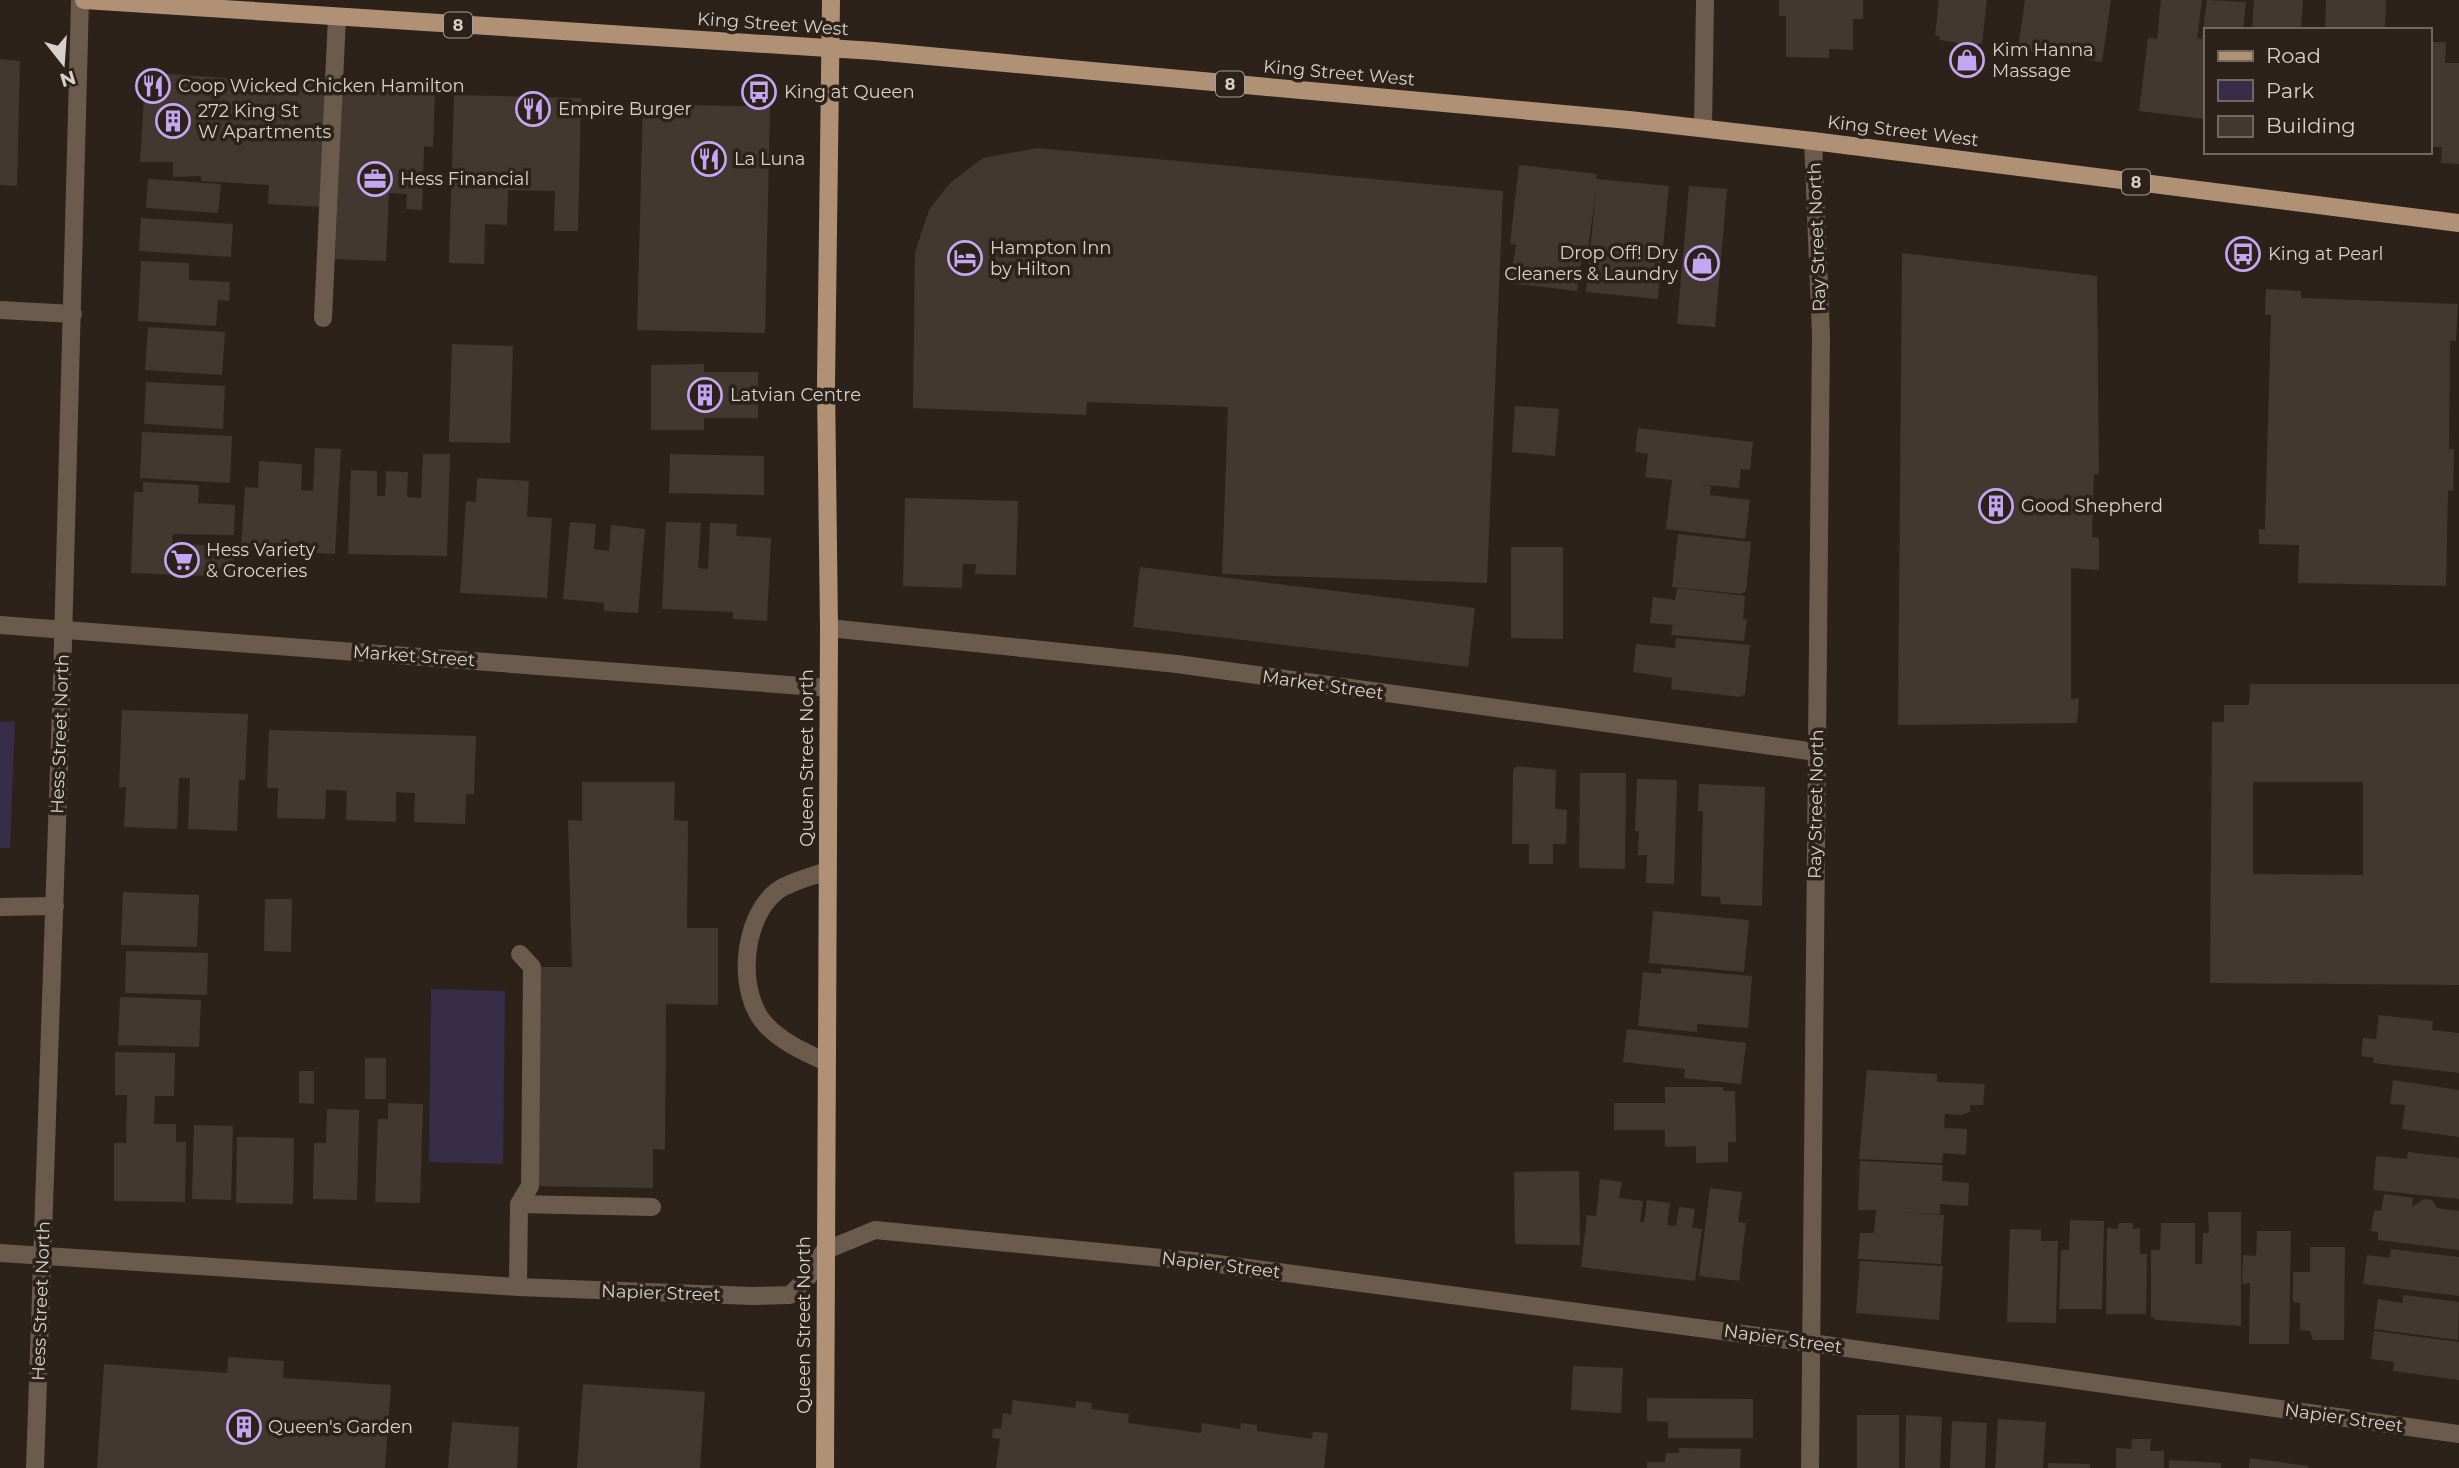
<svg xmlns="http://www.w3.org/2000/svg" width="2459" height="1468" viewBox="0 0 2459 1468" font-family="Montserrat,sans-serif">
  <style>
    .green { fill: #372d48 }
    .building { fill: #43382f; fill-rule: evenodd }
    .lines { fill: none; stroke-linecap: round; stroke-linejoin: round }
    .minor { stroke: #6a5b4d; stroke-width: 18 }
    .major { stroke: #b19175; stroke-width: 18 }
    .labels { text-anchor: middle; dominant-baseline: central; stroke-width: 7; stroke-linejoin: round; paint-order: stroke }
    .shield { fill: #2c221a; stroke: #a49c96; stroke-width: 2 }
    .shield-label { font-size: 16px; font-weight: bold; fill: #d8d1cb }
    .street-label { font-size: 18px; fill: #d8d1cb; stroke: #2c221a }
    .poi-label { font-size: 18px; fill: #d8d1cb; stroke: #2c221a; text-anchor: start }
  </style>
  <rect width="100%" height="100%" fill="#2c221a"/>
  <path class="green" d="M 15,721 L 10,848 L 0,848 L 0,722 Z
    M 431,989 L 505,991 L 503,1164 L 429,1162 Z"/>
  <path class="building" d="M 1779,0 L 1863,0 L 1863,19 L 1853,19 L 1853,50 L 1829,49 L 1829,58 L 1786,57 L 1786,16 L 1779,16 Z
    M 1939,0 L 1987,0 L 1982,43 L 1978,43 L 1976,58 L 1956,55 L 1958,43 L 1939,40 L 1940,36 L 1935,36 Z
    M 2025,0 L 2111,0 L 2102,62 L 2018,49 Z
    M 2161,0 L 2202,0 L 2197,38 L 2202,39 L 2207,0 L 2246,2 L 2243,30 L 2205,30 L 2205,119 L 2139,111 L 2148,38 L 2157,39 Z
    M 2254,0 L 2303,0 L 2301,30 L 2252,30 Z
    M 2326,0 L 2386,0 L 2385,30 L 2325,30 Z
    M 2429,42 L 2446,42 L 2445,63 L 2459,63 L 2459,164 L 2441,163 L 2442,147 L 2429,147 Z
    M 0,59 L 20,61 L 17,186 L 0,185 Z
    M 153,73 L 328,85 L 322,207 L 268,204 L 269,185 L 201,181 L 201,176 L 173,177 L 173,162 L 140,162 L 145,80 Z
    M 342,88 L 435,91 L 433,147 L 424,146 L 422,210 L 406,209 L 407,194 L 389,193 L 386,261 L 335,259 Z
    M 454,95 L 581,98 L 578,231 L 554,231 L 555,191 L 508,190 L 507,225 L 485,224 L 484,264 L 449,263 Z
    M 643,104 L 770,107 L 765,333 L 637,330 Z
    M 1037,148 L 1503,191 L 1487,583 L 1222,574 L 1228,407 L 1087,402 L 1086,415 L 913,408 L 915,252 L 929,210 L 949,184 L 983,158 Z
    M 1519,165 L 1597,174 L 1596,179 L 1669,186 L 1658,299 L 1586,292 L 1596,191 L 1588,248 L 1583,248 L 1577,291 L 1510,283 L 1516,245 L 1510,244 Z
    M 148,179 L 221,184 L 218,213 L 146,208 Z
    M 1689,186 L 1727,189 L 1715,327 L 1677,324 Z
    M 141,218 L 233,224 L 231,257 L 139,251 Z
    M 1902,253 L 2097,276 L 2099,474 L 2094,474 L 2092,537 L 2099,538 L 2099,570 L 2071,568 L 2071,699 L 2079,698 L 2077,723 L 1898,725 Z
    M 141,261 L 189,263 L 189,280 L 230,282 L 229,301 L 218,300 L 216,326 L 138,321 Z
    M 2266,289 L 2301,291 L 2301,298 L 2458,304 L 2456,341 L 2450,340 L 2449,449 L 2454,449 L 2453,491 L 2448,490 L 2446,586 L 2298,583 L 2299,545 L 2259,544 L 2259,529 L 2265,530 L 2271,315 L 2265,315 Z
    M 148,327 L 225,332 L 222,375 L 145,370 Z
    M 452,344 L 513,346 L 510,443 L 449,442 Z
    M 704,364 L 704,372 L 758,372 L 758,418 L 704,418 L 704,430 L 651,430 L 651,365 Z
    M 146,382 L 225,386 L 223,429 L 144,424 Z
    M 1515,406 L 1559,409 L 1555,456 L 1512,452 Z
    M 1638,428 L 1753,442 L 1750,470 L 1741,469 L 1739,488 L 1698,484 L 1711,486 L 1710,495 L 1750,500 L 1745,539 L 1666,529 L 1672,480 L 1645,477 L 1648,454 L 1635,452 Z
    M 142,432 L 232,436 L 230,483 L 140,478 Z
    M 315,448 L 341,449 L 335,554 L 241,549 L 245,487 L 258,488 L 259,461 L 302,464 L 301,490 L 313,491 Z
    M 423,454 L 450,454 L 447,556 L 348,554 L 351,470 L 377,471 L 377,496 L 385,496 L 386,471 L 408,472 L 407,497 L 421,498 Z
    M 670,454 L 764,456 L 764,495 L 669,493 Z
    M 477,478 L 529,481 L 527,517 L 552,518 L 547,598 L 460,593 L 466,501 L 476,502 Z
    M 143,482 L 199,485 L 198,503 L 235,505 L 234,535 L 173,534 L 172,544 L 234,546 L 233,577 L 131,573 L 134,492 L 143,492 Z
    M 905,498 L 1018,501 L 1016,575 L 975,574 L 976,564 L 963,564 L 962,588 L 903,586 Z
    M 570,522 L 596,524 L 594,549 L 609,551 L 611,525 L 645,529 L 638,613 L 604,611 L 604,603 L 563,599 Z
    M 666,522 L 701,523 L 698,568 L 708,569 L 710,523 L 737,524 L 736,536 L 771,538 L 767,621 L 733,619 L 733,612 L 662,609 Z
    M 1678,534 L 1751,542 L 1746,591 L 1741,594 L 1672,587 Z
    M 1511,547 L 1563,547 L 1563,639 L 1511,638 Z
    M 1140,567 L 1475,608 L 1468,667 L 1133,627 Z
    M 1677,588 L 1745,596 L 1743,619 L 1747,620 L 1744,641 L 1671,635 L 1673,625 L 1650,623 L 1653,597 L 1675,600 Z
    M 1676,638 L 1750,645 L 1745,694 L 1740,697 L 1671,689 L 1672,678 L 1633,672 L 1636,644 L 1675,648 Z
    M 2250,684 L 2459,684 L 2459,985 L 2210,983 L 2212,722 L 2224,722 L 2224,705 L 2249,705 ZM 2253,782 L 2363,782 L 2363,875 L 2253,874 Z
    M 122,710 L 248,714 L 245,780 L 239,780 L 237,831 L 188,829 L 190,778 L 179,778 L 177,829 L 124,827 L 126,787 L 119,788 Z
    M 269,730 L 476,736 L 474,794 L 466,794 L 465,824 L 414,822 L 415,793 L 407,793 L 396,792 L 396,822 L 346,820 L 347,791 L 335,790 L 326,790 L 325,819 L 277,818 L 278,788 L 267,788 Z
    M 1517,766 L 1556,770 L 1555,809 L 1567,810 L 1566,844 L 1553,844 L 1553,864 L 1529,864 L 1529,844 L 1512,844 L 1513,770 Z
    M 1580,773 L 1626,773 L 1625,869 L 1579,868 Z
    M 1637,779 L 1677,780 L 1674,884 L 1646,883 L 1647,855 L 1638,855 L 1639,831 L 1635,831 Z
    M 582,782 L 675,782 L 674,820 L 688,821 L 687,928 L 718,928 L 718,1005 L 666,1004 L 665,1150 L 653,1149 L 653,1188 L 530,1186 L 532,967 L 572,967 L 568,820 L 582,821 Z
    M 1699,784 L 1765,787 L 1762,906 L 1721,904 L 1720,897 L 1701,896 L 1703,812 L 1698,811 Z
    M 123,892 L 199,895 L 197,947 L 121,945 Z
    M 265,899 L 292,899 L 291,952 L 264,951 Z
    M 1653,911 L 1749,920 L 1744,972 L 1649,963 Z
    M 126,951 L 208,953 L 207,995 L 125,993 Z
    M 1661,968 L 1752,976 L 1748,1028 L 1697,1024 L 1697,1032 L 1638,1026 L 1643,972 L 1661,974 Z
    M 120,997 L 201,1000 L 199,1047 L 118,1045 Z
    M 2379,1015 L 2433,1021 L 2432,1030 L 2459,1033 L 2459,1073 L 2373,1063 L 2374,1058 L 2361,1056 L 2363,1038 L 2376,1039 Z
    M 1627,1029 L 1746,1043 L 1741,1084 L 1684,1078 L 1685,1069 L 1623,1062 Z
    M 115,1052 L 175,1053 L 174,1096 L 155,1096 L 154,1124 L 176,1124 L 176,1142 L 186,1142 L 185,1202 L 114,1201 L 114,1143 L 126,1143 L 127,1095 L 115,1095 Z
    M 365,1058 L 386,1058 L 386,1099 L 365,1099 Z
    M 1867,1070 L 1937,1074 L 1937,1082 L 1985,1084 L 1983,1105 L 1970,1105 L 1970,1112 L 1961,1115 L 1945,1114 L 1944,1128 L 1967,1129 L 1966,1155 L 1943,1153 L 1942,1163 L 1859,1159 Z
    M 299,1071 L 314,1071 L 314,1104 L 299,1103 Z
    M 2393,1080 L 2459,1090 L 2459,1137 L 2402,1129 L 2405,1105 L 2390,1104 Z
    M 1665,1087 L 1723,1087 L 1723,1091 L 1735,1091 L 1736,1142 L 1728,1142 L 1728,1162 L 1696,1163 L 1696,1146 L 1665,1147 L 1665,1130 L 1614,1130 L 1614,1103 L 1665,1103 Z
    M 388,1103 L 423,1104 L 420,1203 L 375,1202 L 378,1119 L 388,1119 Z
    M 327,1109 L 359,1110 L 357,1200 L 313,1199 L 314,1143 L 326,1143 Z
    M 194,1125 L 233,1126 L 231,1200 L 192,1199 Z
    M 237,1137 L 294,1138 L 293,1204 L 236,1203 Z
    M 2408,1152 L 2459,1158 L 2459,1199 L 2373,1190 L 2376,1156 L 2407,1159 Z
    M 1860,1161 L 1943,1165 L 1942,1181 L 1969,1183 L 1968,1206 L 1940,1204 L 1940,1214 L 1898,1212 L 1944,1215 L 1941,1264 L 1858,1259 L 1860,1233 L 1874,1233 L 1876,1210 L 1858,1210 Z
    M 1579,1171 L 1580,1245 L 1515,1244 L 1514,1172 Z
    M 1600,1179 L 1622,1182 L 1619,1198 L 1643,1201 L 1640,1222 L 1644,1222 L 1647,1200 L 1670,1203 L 1667,1225 L 1676,1226 L 1679,1207 L 1695,1209 L 1692,1228 L 1702,1229 L 1695,1281 L 1581,1267 L 1587,1215 L 1596,1216 Z
    M 1710,1188 L 1742,1192 L 1738,1222 L 1746,1223 L 1739,1281 L 1699,1276 Z
    M 2384,1194 L 2413,1198 L 2412,1207 L 2424,1199 L 2432,1200 L 2437,1208 L 2459,1211 L 2459,1250 L 2378,1240 L 2378,1232 L 2371,1231 L 2374,1210 L 2381,1211 Z
    M 2208,1212 L 2241,1212 L 2241,1326 L 2156,1320 L 2151,1316 L 2151,1250 L 2160,1250 L 2161,1223 L 2195,1223 L 2195,1264 L 2202,1264 L 2203,1233 L 2209,1233 Z
    M 2070,1220 L 2104,1221 L 2102,1309 L 2059,1309 L 2061,1250 L 2069,1250 Z
    M 2119,1223 L 2133,1223 L 2133,1229 L 2140,1228 L 2140,1254 L 2147,1254 L 2146,1314 L 2106,1314 L 2107,1228 L 2118,1229 Z
    M 2010,1229 L 2041,1230 L 2041,1241 L 2058,1241 L 2056,1323 L 2007,1322 Z
    M 2257,1231 L 2291,1231 L 2289,1344 L 2249,1344 L 2250,1283 L 2242,1284 L 2243,1255 L 2256,1256 Z
    M 2310,1247 L 2345,1247 L 2344,1340 L 2313,1340 L 2310,1331 L 2300,1330 L 2300,1303 L 2293,1302 L 2293,1272 L 2310,1272 Z
    M 2391,1249 L 2459,1257 L 2459,1296 L 2363,1284 L 2367,1255 L 2390,1258 Z
    M 1860,1261 L 1943,1266 L 1939,1320 L 1856,1313 Z
    M 2403,1295 L 2459,1302 L 2458,1340 L 2374,1329 L 2378,1299 L 2403,1303 Z
    M 2374,1331 L 2459,1342 L 2459,1380 L 2393,1371 L 2394,1362 L 2371,1359 Z
    M 228,1357 L 284,1361 L 283,1378 L 391,1385 L 385,1468 L 97,1468 L 104,1364 L 227,1373 Z
    M 1573,1366 L 1623,1368 L 1621,1413 L 1571,1410 Z
    M 583,1384 L 705,1392 L 700,1468 L 577,1468 Z
    M 1647,1398 L 1753,1399 L 1753,1438 L 1668,1438 L 1668,1422 L 1647,1421 Z
    M 1013,1400 L 1075,1408 L 1076,1401 L 1092,1403 L 1091,1409 L 1129,1414 L 1128,1423 L 1201,1433 L 1202,1423 L 1240,1429 L 1241,1423 L 1257,1425 L 1257,1431 L 1312,1439 L 1313,1432 L 1328,1433 L 1324,1468 L 996,1468 L 1000,1439 L 992,1438 L 993,1428 L 1001,1429 L 1003,1413 L 1011,1415 Z
    M 1857,1415 L 1899,1415 L 1899,1468 L 1857,1468 Z
    M 1906,1415 L 1942,1417 L 1940,1468 L 1905,1468 Z
    M 1998,1419 L 2046,1422 L 2043,1468 L 1995,1468 Z
    M 1952,1421 L 1987,1423 L 1985,1468 L 1950,1468 Z
    M 452,1422 L 519,1427 L 517,1468 L 448,1468 Z
    M 2132,1439 L 2151,1439 L 2150,1451 L 2164,1451 L 2164,1468 L 2116,1468 L 2116,1448 L 2131,1449 Z
    M 1679,1448 L 1741,1449 L 1740,1468 L 1647,1468 L 1647,1462 L 1665,1462 L 1666,1453 L 1679,1453 Z
    M 2250,1458 L 2308,1466 L 2308,1468 L 2249,1468 Z
    M 2169,1460 L 2221,1463 L 2221,1468 L 2169,1468 Z
    M 2048,1463 L 2090,1464 L 2090,1468 L 2048,1468 Z"/>
  <g class="lines">
    <path class="minor" d="M 1703,128 L 1705,0
      M 0,310 L 73,314
      M 323,318 L 337,17
      M 0,625 L 829,688
      M 829,628 L 1177,664 L 1816,752
      M 0,907 L 55,906
      M 826,1062 C 805,1052 783,1043 766,1025 C 736,993 742,918 777,891 C 791,881 811,877 827,871
      M 519,1204 L 652,1207
      M 0,1253 L 518,1287 L 752,1296 L 790,1295 L 808,1277 L 824,1251 L 875,1230 L 1203,1262 L 1811,1343 L 2459,1434
      M 518,1287 L 519,1204 L 530,1186 L 532,967 L 520,954
      M 35,1468 L 62,679 L 80,0
      M 1810,1468 L 1821,335 L 1813,141"/>
    <path class="major" d="M 84,0 L 874,51 L 1629,120 L 1813,141 L 2459,223
      M 825,1468 L 829,628 L 826,384 L 831,0"/>
  </g>
  <defs>
    <g id="shop-ring" transform="scale(1.75)"><circle r="9.5" fill="#2c221a" stroke="#c3a7f2" stroke-width="1.5"/><path d="M-5-2.5h2.3a2.7 3.5 0 0 1 5.4 0H5L5.5 6h-11ZM-1.5-2.5h3a1.5 2.3 0 0 0-3 0Z" fill="#c3a7f2"/></g>
    <g id="restaurant-ring" transform="scale(1.75)"><circle r="9.5" fill="#2c221a" stroke="#c3a7f2" stroke-width="1.5"/><path d="M-5-6h1v4h1v-4h1v4h1v-4h1v5L-1.5 .5V6h-2V.5L-5-1ZM5-6V6H3V1.5H1.5Q1.5-4 5-6Z" fill="#c3a7f2"/></g>
    <g id="bus-ring" transform="scale(1.75)"><circle r="9.5" fill="#2c221a" stroke="#c3a7f2" stroke-width="1.5"/><path d="M-5-6H5V4H4V6H2V4H-2V6H-4V4H-5ZM-3.5-4V0h7V-4ZM-3.5 1.2v1.5H-2V1.2ZM2 1.2v1.5H3.5V1.2Z" fill="#c3a7f2"/></g>
    <g id="building-ring" transform="scale(1.75)"><circle r="9.5" fill="#2c221a" stroke="#c3a7f2" stroke-width="1.5"/><path d="M-4-6H4V6H1V3H-1V6H-4ZM-2.5-4.3h1.7v1.8h-1.7ZM.8-4.3h1.7v1.8H.8ZM-2.5-1h1.7V.8h-1.7ZM.8-1h1.7V.8H.8Z" fill="#c3a7f2"/></g>
    <g id="office-ring" transform="scale(1.75)"><circle r="9.5" fill="#2c221a" stroke="#c3a7f2" stroke-width="1.5"/><path d="M-6-3h4V-5.5h4V-3h4V5H-6ZM-1-4.5V-3h2v-1.5ZM-6 0V1H6V0Z" fill="#c3a7f2"/></g>
    <g id="hotel-ring" transform="scale(1.75)"><circle r="9.5" fill="#2c221a" stroke="#c3a7f2" stroke-width="1.5"/><path d="M-6-4.5h1.5V1H6V5H4.5V3h-9V5H-6ZM-4 0a1.8 1.8 0 1 1 3.6 0ZM.5 0V-2.5h3Q6-2.5 6 0Z" fill="#c3a7f2"/></g>
    <g id="supermarket-ring" transform="scale(1.75)"><circle r="9.5" fill="#2c221a" stroke="#c3a7f2" stroke-width="1.5"/><path d="M-6-5.5h2.5l.6 2H6L4.5 2H-2.5L-4.4-4H-6ZM-1.5 3.2a1.3 1.3 0 1 0 .1 0ZM3 3.2a1.3 1.3 0 1 0 .1 0Z" fill="#c3a7f2"/></g>
  </defs>
  <g fill-rule="evenodd">
    <use href="#shop-ring" x="1967" y="60"/>
    <use href="#restaurant-ring" x="153" y="86"/>
    <use href="#bus-ring" x="759" y="92"/>
    <use href="#restaurant-ring" x="533" y="109"/>
    <use href="#building-ring" x="173" y="121"/>
    <use href="#restaurant-ring" x="709" y="159"/>
    <use href="#office-ring" x="375" y="179"/>
    <use href="#bus-ring" x="2243" y="254"/>
    <use href="#hotel-ring" x="965" y="258"/>
    <use href="#shop-ring" x="1702" y="263"/>
    <use href="#building-ring" x="705" y="395"/>
    <use href="#building-ring" x="1996" y="506"/>
    <use href="#supermarket-ring" x="182" y="560"/>
    <use href="#building-ring" x="244" y="1427"/>
  </g>
  <g class="labels">
    <g class="shield">
      <rect x="444" y="12.5" width="28" height="25" rx="5"/>
      <rect x="1216" y="71.5" width="28" height="25" rx="5"/>
      <rect x="2122" y="169.5" width="28" height="25" rx="5"/>
    </g>
    <g class="shield-label">
      <text x="458" y="25">8</text>
      <text x="1230" y="84">8</text>
      <text x="2136" y="182">8</text>
    </g>
    <g class="street-label">
      <text transform="translate(773 24) rotate(4)">King Street West</text>
      <text transform="translate(1339 73) rotate(5)">King Street West</text>
      <text transform="translate(1903 131) rotate(7)">King Street West</text>
      <text transform="translate(1817 237) rotate(-92)">Ray Street North</text>
      <text transform="translate(414 656) rotate(4)">Market Street</text>
      <text transform="translate(1323 685) rotate(8)">Market Street</text>
      <text transform="translate(60 734) rotate(-88)">Hess Street North</text>
      <text transform="translate(807 758) rotate(-90)">Queen Street North</text>
      <text transform="translate(1816 804) rotate(-89)">Ray Street North</text>
      <text transform="translate(1221 1265) rotate(7)">Napier Street</text>
      <text transform="translate(661 1293) rotate(2)">Napier Street</text>
      <text transform="translate(41 1301) rotate(-88)">Hess Street North</text>
      <text transform="translate(804 1325) rotate(-90)">Queen Street North</text>
      <text transform="translate(1783 1339) rotate(8)">Napier Street</text>
      <text transform="translate(2344 1418) rotate(8)">Napier Street</text>
    </g>
    <g class="poi-label">
      <text x="1992" y="50">Kim Hanna<tspan x="1992" dy="21">Massage</tspan></text>
      <text x="178" y="86">Coop Wicked Chicken Hamilton</text>
      <text x="784" y="92">King at Queen</text>
      <text x="558" y="109">Empire Burger</text>
      <text x="198" y="111">272 King St<tspan x="198" dy="21">W Apartments</tspan></text>
      <text x="734" y="159">La Luna</text>
      <text x="400" y="179">Hess Financial</text>
      <text x="990" y="248">Hampton Inn<tspan x="990" dy="21">by Hilton</tspan></text>
      <text x="1678" y="253" text-anchor="end">Drop Off! Dry<tspan x="1678" dy="21">Cleaners &amp; Laundry</tspan></text>
      <text x="2268" y="254">King at Pearl</text>
      <text x="730" y="395">Latvian Centre</text>
      <text x="2021" y="506">Good Shepherd</text>
      <text x="206" y="550">Hess Variety<tspan x="206" dy="21">&amp; Groceries</tspan></text>
      <text x="268" y="1427">Queen's Garden</text>
    </g>
  </g>
  <rect x="2204" y="28" width="228" height="126" fill="#2c221a" stroke="#716861" stroke-width="2"/>
  <rect x="2218" y="51" width="35" height="10" fill="#b19175" stroke="#716861" stroke-width="2"/>
  <text x="2266" y="63" font-size="21" fill="#d8d1cb">Road</text>
  <rect x="2218" y="80" width="35" height="21" fill="#372d48" stroke="#716861" stroke-width="2"/>
  <text x="2266" y="98" font-size="21" fill="#d8d1cb">Park</text>
  <rect x="2218" y="116" width="35" height="21" fill="#43382f" stroke="#716861" stroke-width="2"/>
  <text x="2266" y="133" font-size="21" fill="#d8d1cb">Building</text>
  <g transform="translate(63 63) rotate(163)" stroke="#2c221a" stroke-width="5" paint-order="stroke">
  <path d="M0-5L12 26L0 18L-12 26Z" fill="#d8d1cb"/>
  <text y="-10" font-size="19" font-weight="bold" text-anchor="middle" fill="#d8d1cb">N</text>
  </g>
</svg>
